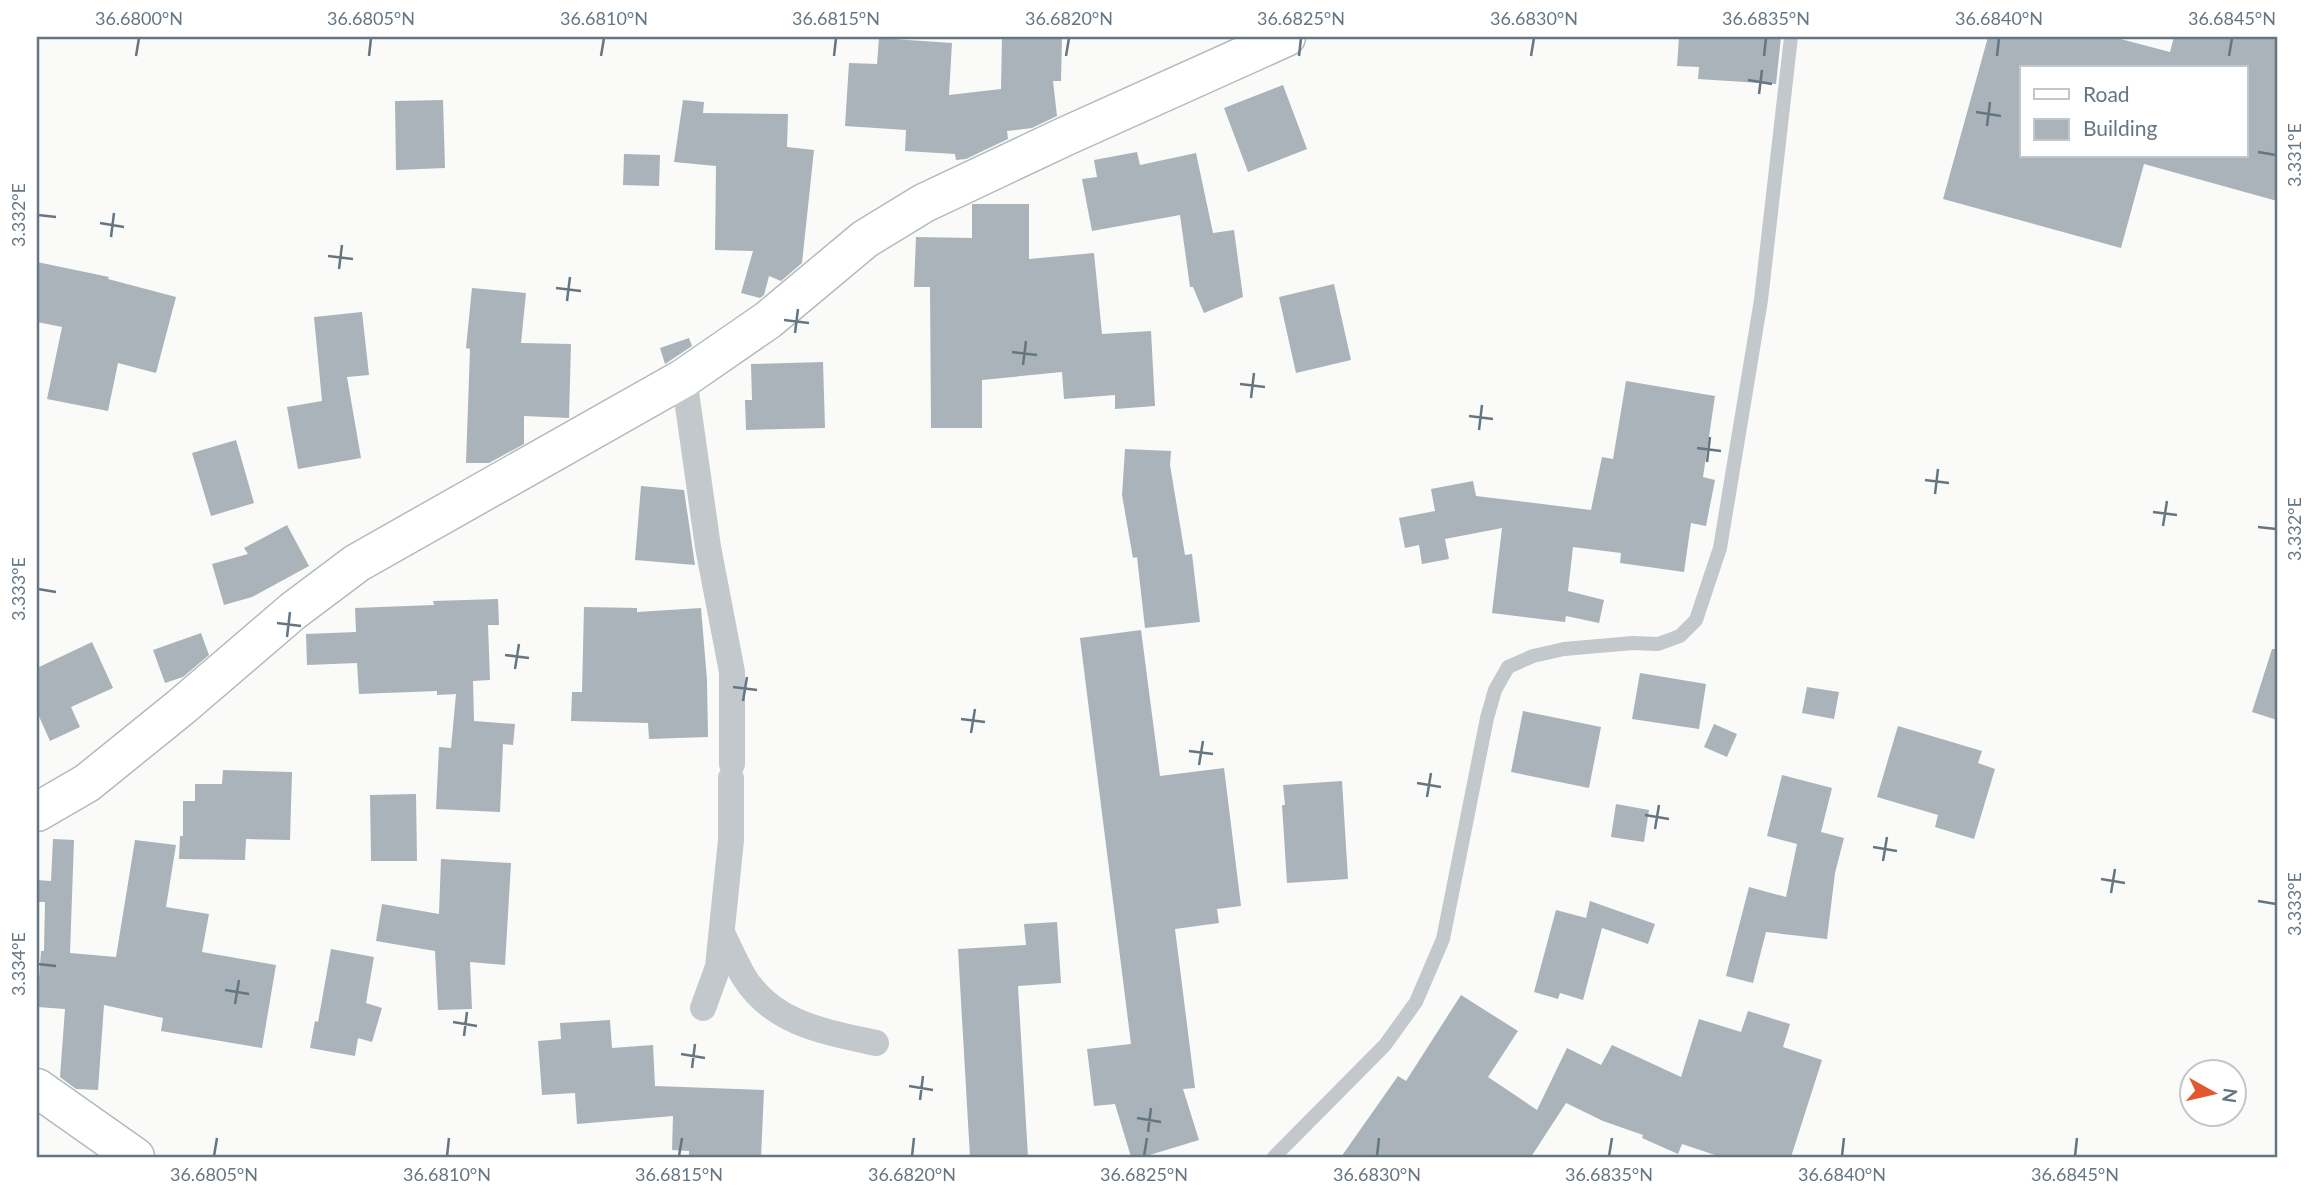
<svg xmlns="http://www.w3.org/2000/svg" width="2314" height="1194" viewBox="0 0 2314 1194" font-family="Lato,sans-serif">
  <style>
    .building { fill: #aab3b9; fill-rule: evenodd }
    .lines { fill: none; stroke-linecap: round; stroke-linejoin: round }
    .secondary-casing { stroke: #b3babf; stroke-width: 41 }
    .lane { stroke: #c3c8cc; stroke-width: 14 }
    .street { stroke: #c3c8cc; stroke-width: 26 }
    .secondary { stroke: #fff; stroke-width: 38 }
    .ticks { fill: none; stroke: #657683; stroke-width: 2.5 }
    .neatline { fill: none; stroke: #657683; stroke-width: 2.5 }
    .ticks-label { font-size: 18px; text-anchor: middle; fill: #657683 }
  </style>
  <rect width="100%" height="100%" fill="#fafaf8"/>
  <path class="building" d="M 1002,37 L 1062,37 L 1061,81 L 1053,81 L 1057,116 L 1032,128 L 1007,131 L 1008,139 L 966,159 L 956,160 L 955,154 L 905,151 L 906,130 L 845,126 L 849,63 L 877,64 L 879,38 L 952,43 L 949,95 L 1001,89 Z
    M 1679,37 L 1781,37 L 1776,84 L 1698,79 L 1699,67 L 1677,66 Z
    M 1988,37 L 2113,37 L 2170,52 L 2174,37 L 2277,37 L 2277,201 L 2144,164 L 2121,248 L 1943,199 ZM 2022,68 L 2246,68 L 2246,156 L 2022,156 Z
    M 1283,85 L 1307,149 L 1248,172 L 1224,108 Z
    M 443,100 L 445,168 L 396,170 L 395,101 Z
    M 683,100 L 704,102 L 703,113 L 788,114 L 787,147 L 814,150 L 802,263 L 781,281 L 769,276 L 764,295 L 760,298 L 741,293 L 753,251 L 715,250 L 716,166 L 674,162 Z
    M 1137,152 L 1140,165 L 1196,153 L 1213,233 L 1234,230 L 1243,297 L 1204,313 L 1193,287 L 1190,287 L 1180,215 L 1092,231 L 1082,179 L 1097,177 L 1094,160 Z
    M 624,154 L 660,155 L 659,186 L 623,185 Z
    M 972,204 L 1029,204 L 1029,259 L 1094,253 L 1102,334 L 1151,331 L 1155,406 L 1115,409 L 1115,395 L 1064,399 L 1062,372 L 982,380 L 982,428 L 931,428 L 930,287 L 914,287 L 916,237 L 972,238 Z
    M 37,262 L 109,277 L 108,279 L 176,297 L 156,373 L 118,363 L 108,411 L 47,399 L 62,327 L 37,322 Z
    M 1334,284 L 1351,360 L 1296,373 L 1279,297 Z
    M 472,288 L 526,293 L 521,343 L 571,344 L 569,418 L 524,416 L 524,444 L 489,463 L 466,463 L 470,349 L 466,348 Z
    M 362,312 L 369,375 L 347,377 L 361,458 L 298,469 L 287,407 L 322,401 L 314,317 Z
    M 689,338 L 692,346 L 665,364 L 660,348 Z
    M 823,362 L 825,428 L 746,430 L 745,400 L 752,400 L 751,364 Z
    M 1626,381 L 1715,396 L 1703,477 L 1715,480 L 1706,526 L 1691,523 L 1684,572 L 1620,563 L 1621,553 L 1573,547 L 1568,591 L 1604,600 L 1599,623 L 1566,616 L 1565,622 L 1492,613 L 1502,528 L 1445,539 L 1449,559 L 1422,564 L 1419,545 L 1405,548 L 1399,518 L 1435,511 L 1431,489 L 1473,481 L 1476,496 L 1591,510 L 1602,457 L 1613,459 Z
    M 236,440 L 254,503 L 211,516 L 192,453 Z
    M 1125,449 L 1171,451 L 1170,465 L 1185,555 L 1192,554 L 1200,622 L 1145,628 L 1137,557 L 1133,558 L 1122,495 Z
    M 641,486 L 684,490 L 695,565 L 635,560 Z
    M 287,525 L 309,566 L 252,597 L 224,605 L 212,564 L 248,554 L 244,548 Z
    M 498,599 L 499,625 L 488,625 L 490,680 L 473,681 L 474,721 L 515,724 L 513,745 L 503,744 L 500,812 L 436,809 L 439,747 L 451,748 L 456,694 L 437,695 L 437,691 L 359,694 L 357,663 L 307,665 L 306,634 L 356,632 L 355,608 L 434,605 L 433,601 Z
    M 584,607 L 637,608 L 637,612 L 701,608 L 707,680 L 708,737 L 649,739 L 648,723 L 571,721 L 572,692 L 582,692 Z
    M 1141,630 L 1160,776 L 1224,768 L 1241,906 L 1217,909 L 1219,923 L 1175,929 L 1195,1088 L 1183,1089 L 1199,1140 L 1143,1157 L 1131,1157 L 1115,1104 L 1094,1106 L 1087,1049 L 1131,1044 L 1080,638 Z
    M 201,633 L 209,655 L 183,677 L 165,683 L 153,650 Z
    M 92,642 L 113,688 L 71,707 L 80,727 L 50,741 L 37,712 L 37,668 Z
    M 2272,649 L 2277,649 L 2277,720 L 2252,712 Z
    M 1640,673 L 1706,684 L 1699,729 L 1632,719 Z
    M 1807,687 L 1839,692 L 1834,719 L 1802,713 Z
    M 1523,711 L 1601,727 L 1589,788 L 1511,772 Z
    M 1714,724 L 1737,734 L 1727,757 L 1704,747 Z
    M 1898,726 L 1982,751 L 1978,763 L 1995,769 L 1974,839 L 1935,827 L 1938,815 L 1877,797 Z
    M 223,770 L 292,772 L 290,840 L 246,839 L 245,860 L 179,859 L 180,836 L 183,836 L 183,801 L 195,801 L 195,784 L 222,784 Z
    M 1782,775 L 1832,788 L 1821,832 L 1844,838 L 1835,873 L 1827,939 L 1766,932 L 1753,983 L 1726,976 L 1749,887 L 1786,897 L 1797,844 L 1767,836 Z
    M 1342,781 L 1348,879 L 1287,883 L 1282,805 L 1285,805 L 1283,785 Z
    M 416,794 L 417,861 L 371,861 L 370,795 Z
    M 1616,804 L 1649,810 L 1644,842 L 1611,837 Z
    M 53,839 L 74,840 L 70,953 L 116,957 L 135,840 L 176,845 L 166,907 L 209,914 L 202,952 L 276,965 L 262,1048 L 161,1031 L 163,1018 L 104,1005 L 98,1090 L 76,1089 L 60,1077 L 65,1009 L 37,1007 L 41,951 L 44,951 L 45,902 L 37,902 L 37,880 L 51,881 Z
    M 441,859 L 511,863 L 505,965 L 470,962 L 472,1009 L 438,1010 L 435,951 L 376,941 L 382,904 L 439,914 Z
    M 1590,901 L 1655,924 L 1648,944 L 1602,928 L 1583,1000 L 1560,993 L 1558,999 L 1534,992 L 1556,910 L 1586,918 Z
    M 1057,922 L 1061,983 L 1018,986 L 1028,1157 L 970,1157 L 958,949 L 1026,945 L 1024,924 Z
    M 331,949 L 374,957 L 366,1003 L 382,1008 L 372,1042 L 358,1038 L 355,1056 L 310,1048 L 315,1021 L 318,1022 Z
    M 1461,995 L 1518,1031 L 1488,1077 L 1537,1110 L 1567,1048 L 1601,1065 L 1612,1045 L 1681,1077 L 1699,1019 L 1741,1032 L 1748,1011 L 1790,1024 L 1783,1047 L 1822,1060 L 1791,1157 L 1721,1157 L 1682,1144 L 1678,1154 L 1642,1138 L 1643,1135 L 1603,1121 L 1566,1103 L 1531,1157 L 1341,1157 L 1398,1076 L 1406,1081 Z
    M 610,1020 L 612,1048 L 653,1045 L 655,1086 L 764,1090 L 761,1157 L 689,1157 L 689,1151 L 672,1150 L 673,1116 L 577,1124 L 575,1093 L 542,1095 L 538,1041 L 561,1039 L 560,1023 Z"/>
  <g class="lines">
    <g class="secondary-casing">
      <path id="secondary" d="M 37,812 L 87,783 L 181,707 L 293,611 L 357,563 L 684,378 L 768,320 L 865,239 L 924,203 L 1066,136 L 1286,37
        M 37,1088 L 135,1157"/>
    </g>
    <path class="lane" d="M 1274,1157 L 1385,1045 L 1416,1002 L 1443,939 L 1487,718 L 1495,690 L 1508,667 L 1533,656 L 1564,649 L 1633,643 L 1658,644 L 1680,636 L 1696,620 L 1720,548 L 1761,300 L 1791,37"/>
    <path class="street" d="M 684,378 L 708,547 L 732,672 L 732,764
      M 722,933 C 729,947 736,963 744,977 C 773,1024 826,1032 876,1043
      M 703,1008 L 718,967 L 731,840 L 731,778"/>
    <use href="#secondary" class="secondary"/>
  </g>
  <path class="ticks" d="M 136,56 L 139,38M 369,56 L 371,38M 601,56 L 604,38M 834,56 L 836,38M 1066,56 L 1069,38M 1299,56 L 1301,38M 1531,56 L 1534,38M 1764,56 L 1766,38M 1997,56 L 1999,38M 2229,56 L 2232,38M 1748,80 L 1772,84M 1759,94 L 1762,70M 1976,112 L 2001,116M 1987,126 L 1990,102M 2258,152 L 2276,155M 38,215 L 56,217M 100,223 L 124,227M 111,237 L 114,213M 328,256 L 353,259M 339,269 L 342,245M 556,288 L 581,291M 567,301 L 570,277M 784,320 L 809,323M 795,333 L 798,309M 1012,352 L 1037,355M 1023,365 L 1026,341M 1240,384 L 1265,387M 1251,398 L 1254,373M 1469,416 L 1493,419M 1479,430 L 1482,405M 1697,448 L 1721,451M 1707,462 L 1710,437M 1925,480 L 1949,483M 1935,494 L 1938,469M 2153,512 L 2177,515M 2163,526 L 2167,501M 2258,527 L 2276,529M 38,589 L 56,592M 277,623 L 301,626M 287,637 L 290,612M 505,655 L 529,658M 515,669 L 519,644M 733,687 L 757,690M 743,701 L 747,677M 961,719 L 985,722M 971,733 L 975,709M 1189,751 L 1213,754M 1199,765 L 1203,741M 1417,783 L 1441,787M 1427,797 L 1431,773M 1645,815 L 1669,819M 1655,829 L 1659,805M 1873,847 L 1897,851M 1883,861 L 1887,837M 2101,879 L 2125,883M 2111,893 L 2115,869M 2258,901 L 2276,904M 38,964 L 56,966M 225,990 L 249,994M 235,1004 L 239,980M 453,1022 L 477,1026M 464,1036 L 467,1012M 681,1054 L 705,1058M 692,1068 L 695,1044M 909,1086 L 933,1090M 920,1100 L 923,1076M 1137,1118 L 1161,1122M 1148,1132 L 1151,1108M 214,1156 L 217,1138M 447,1156 L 449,1138M 679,1156 L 682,1138M 912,1156 L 914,1138M 1144,1156 L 1147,1138M 1377,1156 L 1379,1138M 1609,1156 L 1612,1138M 1842,1156 L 1844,1138M 2075,1156 L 2077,1138"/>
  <rect width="2314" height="1194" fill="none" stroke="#ffffff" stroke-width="77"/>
  <rect x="2020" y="66" width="228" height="91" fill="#ffffff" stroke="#c1c8cd" stroke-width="2"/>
  <rect x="2034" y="89" width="35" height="10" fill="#ffffff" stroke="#c1c8cd" stroke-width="2"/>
  <text x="2083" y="102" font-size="21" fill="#657683">Road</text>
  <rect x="2034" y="119" width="35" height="21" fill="#aab3b9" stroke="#c1c8cd" stroke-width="2"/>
  <text x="2083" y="136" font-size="21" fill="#657683">Building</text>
  <g transform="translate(2213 1093) rotate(98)"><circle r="33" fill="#ffffff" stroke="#c1c8cd" stroke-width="2"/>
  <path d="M0-5L12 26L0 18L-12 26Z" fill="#e4572e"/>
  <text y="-10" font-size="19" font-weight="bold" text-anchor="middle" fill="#657683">N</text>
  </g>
  <rect x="38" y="38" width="2238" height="1118" class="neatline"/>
  <g class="ticks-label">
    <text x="139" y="25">36.6800°N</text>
    <text x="371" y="25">36.6805°N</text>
    <text x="604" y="25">36.6810°N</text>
    <text x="836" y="25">36.6815°N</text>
    <text x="1069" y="25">36.6820°N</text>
    <text x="1301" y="25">36.6825°N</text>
    <text x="1534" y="25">36.6830°N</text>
    <text x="1766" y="25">36.6835°N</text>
    <text x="1999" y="25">36.6840°N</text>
    <text x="2232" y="25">36.6845°N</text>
    <text transform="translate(2295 155) rotate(-90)" y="6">3.331°E</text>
    <text transform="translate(19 215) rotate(-90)" y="6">3.332°E</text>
    <text transform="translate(2295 529) rotate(-90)" y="6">3.332°E</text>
    <text transform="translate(19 589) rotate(-90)" y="6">3.333°E</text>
    <text transform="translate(2295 904) rotate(-90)" y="6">3.333°E</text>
    <text transform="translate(19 964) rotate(-90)" y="6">3.334°E</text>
    <text x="214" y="1181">36.6805°N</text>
    <text x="447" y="1181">36.6810°N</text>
    <text x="679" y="1181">36.6815°N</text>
    <text x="912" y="1181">36.6820°N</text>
    <text x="1144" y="1181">36.6825°N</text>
    <text x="1377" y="1181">36.6830°N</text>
    <text x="1609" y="1181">36.6835°N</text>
    <text x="1842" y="1181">36.6840°N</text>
    <text x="2075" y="1181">36.6845°N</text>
  </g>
</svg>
